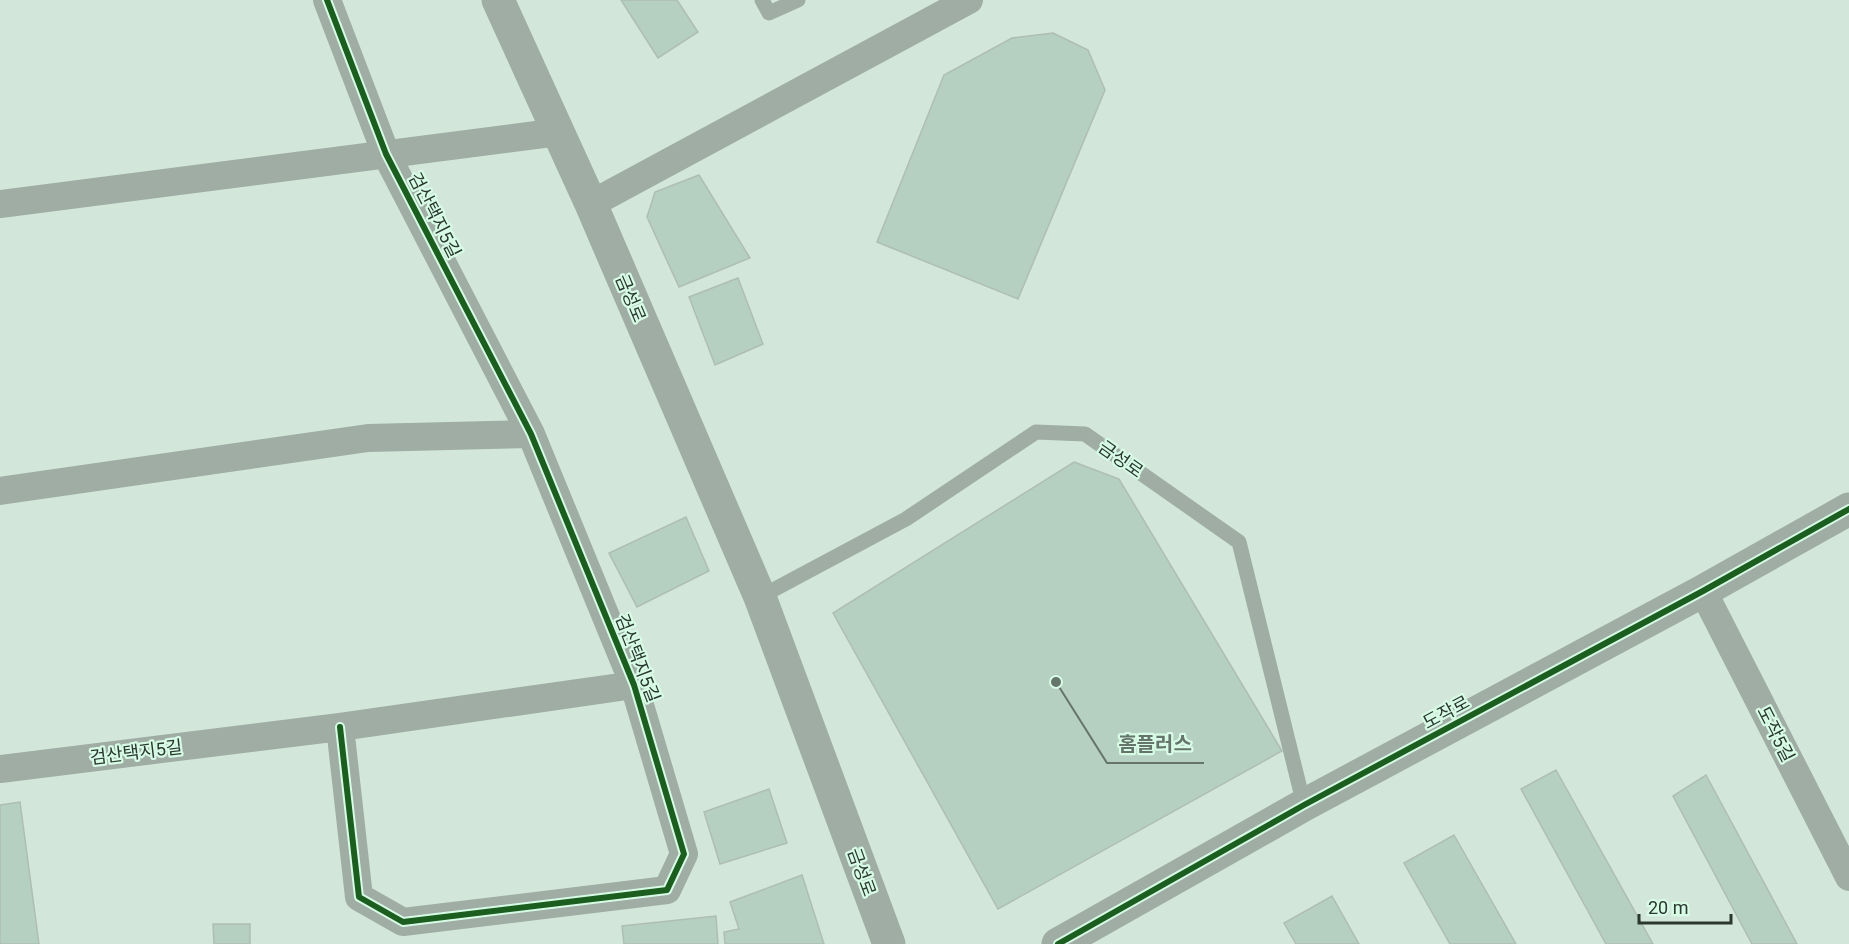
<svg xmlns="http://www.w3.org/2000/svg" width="1849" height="944" viewBox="0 0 1849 944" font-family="Roboto,'Noto Sans KR',sans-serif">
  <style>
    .building { fill: #b5cfc0; stroke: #afbeb5; stroke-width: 1.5 }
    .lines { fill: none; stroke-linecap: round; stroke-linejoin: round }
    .service { stroke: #9fada4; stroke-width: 15 }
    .minor { stroke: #9fada4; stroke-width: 28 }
    .tertiary { stroke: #9fada4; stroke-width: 33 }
    .cycleway-casing { stroke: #d7fbe5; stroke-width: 10 }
    .cycleway { stroke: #1b5e20; stroke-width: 6 }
    .labels { text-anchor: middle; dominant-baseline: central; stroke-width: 4.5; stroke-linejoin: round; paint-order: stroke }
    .street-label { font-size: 18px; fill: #2a382f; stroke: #d7fbe5 }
    .leader { fill: none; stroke: #65756b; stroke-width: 2 }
    .callout-dot { fill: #65756b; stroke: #d7fbe5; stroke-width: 2 }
    .callout-label { font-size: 20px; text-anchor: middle; font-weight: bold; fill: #65756b; stroke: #d7fbe5; stroke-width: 4.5; stroke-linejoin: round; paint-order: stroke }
  </style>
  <rect width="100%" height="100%" fill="#d2e6da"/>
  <path class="building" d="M 621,0 L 677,0 L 698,32 L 658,58 Z
    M 1053,33 L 1088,50 L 1105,90 L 1018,299 L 877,242 L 944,75 L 1012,38 Z
    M 699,175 L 750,258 L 679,287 L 647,217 L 655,192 Z
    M 738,278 L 763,344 L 715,365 L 689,297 Z
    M 1074,462 L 1119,479 L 1282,751 L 998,909 L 833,613 Z
    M 686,517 L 709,571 L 637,607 L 609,553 Z
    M 1556,770 L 1653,944 L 1606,944 L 1521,789 Z
    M 1706,775 L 1797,944 L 1752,944 L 1673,796 Z
    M 769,789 L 787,843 L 720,864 L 704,812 Z
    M 20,802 L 39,944 L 0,944 L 0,805 Z
    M 1454,835 L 1516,944 L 1450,944 L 1404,863 Z
    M 802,875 L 824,944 L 725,944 L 724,932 L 739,929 L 730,902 Z
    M 1332,896 L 1359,944 L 1296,944 L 1284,923 Z
    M 716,916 L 718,944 L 624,944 L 622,926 Z
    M 213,924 L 250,924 L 250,944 L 214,944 Z"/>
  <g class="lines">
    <path class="service" d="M 762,0 L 769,13 L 798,0
      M 760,597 L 906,519 L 1036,432 L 1085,434 L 1239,542 L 1304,805"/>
    <path class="minor" d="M 327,0 L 386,154 L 531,434 L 634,685 L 684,854 L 667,890 L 403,922 L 359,897 L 340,727
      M 0,204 L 559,132
      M 591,204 L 969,0
      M 0,491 L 368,438 L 531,434
      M 1703,591 L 1849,877
      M 0,769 L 340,727 L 634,685"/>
    <path class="tertiary" d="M 498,0 L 591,204 L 760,597 L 889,944
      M 1058,944 L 1304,805 L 1703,591 L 1849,509"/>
    <g class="cycleway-casing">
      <path id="cycleway" d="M 327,0 L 386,154 L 531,434 L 634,685 L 684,854 L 667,890 L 403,922 L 359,897 L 340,727
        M 1058,944 L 1304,805 L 1703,591 L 1849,509"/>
    </g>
    <use href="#cycleway" class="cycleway"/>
  </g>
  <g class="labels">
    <g class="street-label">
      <text transform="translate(435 215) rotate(63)">검산택지5길</text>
      <text transform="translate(631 298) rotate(67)">금성로</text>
      <text transform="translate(1121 459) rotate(35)">금성로</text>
      <text transform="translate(638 658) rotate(69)">검산택지5길</text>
      <text transform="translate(1446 712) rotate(-28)">도작로</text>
      <text transform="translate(1776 734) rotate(63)">도작5길</text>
      <text transform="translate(136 752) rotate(-7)">검산택지5길</text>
      <text transform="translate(862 872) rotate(70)">금성로</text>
    </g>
  </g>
  <path class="leader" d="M1056 682L1107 763H1204"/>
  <circle class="callout-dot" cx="1056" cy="682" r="6"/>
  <g class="callout-label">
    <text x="1155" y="751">홈플러스</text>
  </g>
  <path d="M1639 914v9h92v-9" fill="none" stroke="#2a382f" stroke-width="3"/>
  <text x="1648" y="914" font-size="18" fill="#2a382f" stroke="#d7fbe5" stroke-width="4.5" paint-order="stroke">20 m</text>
</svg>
